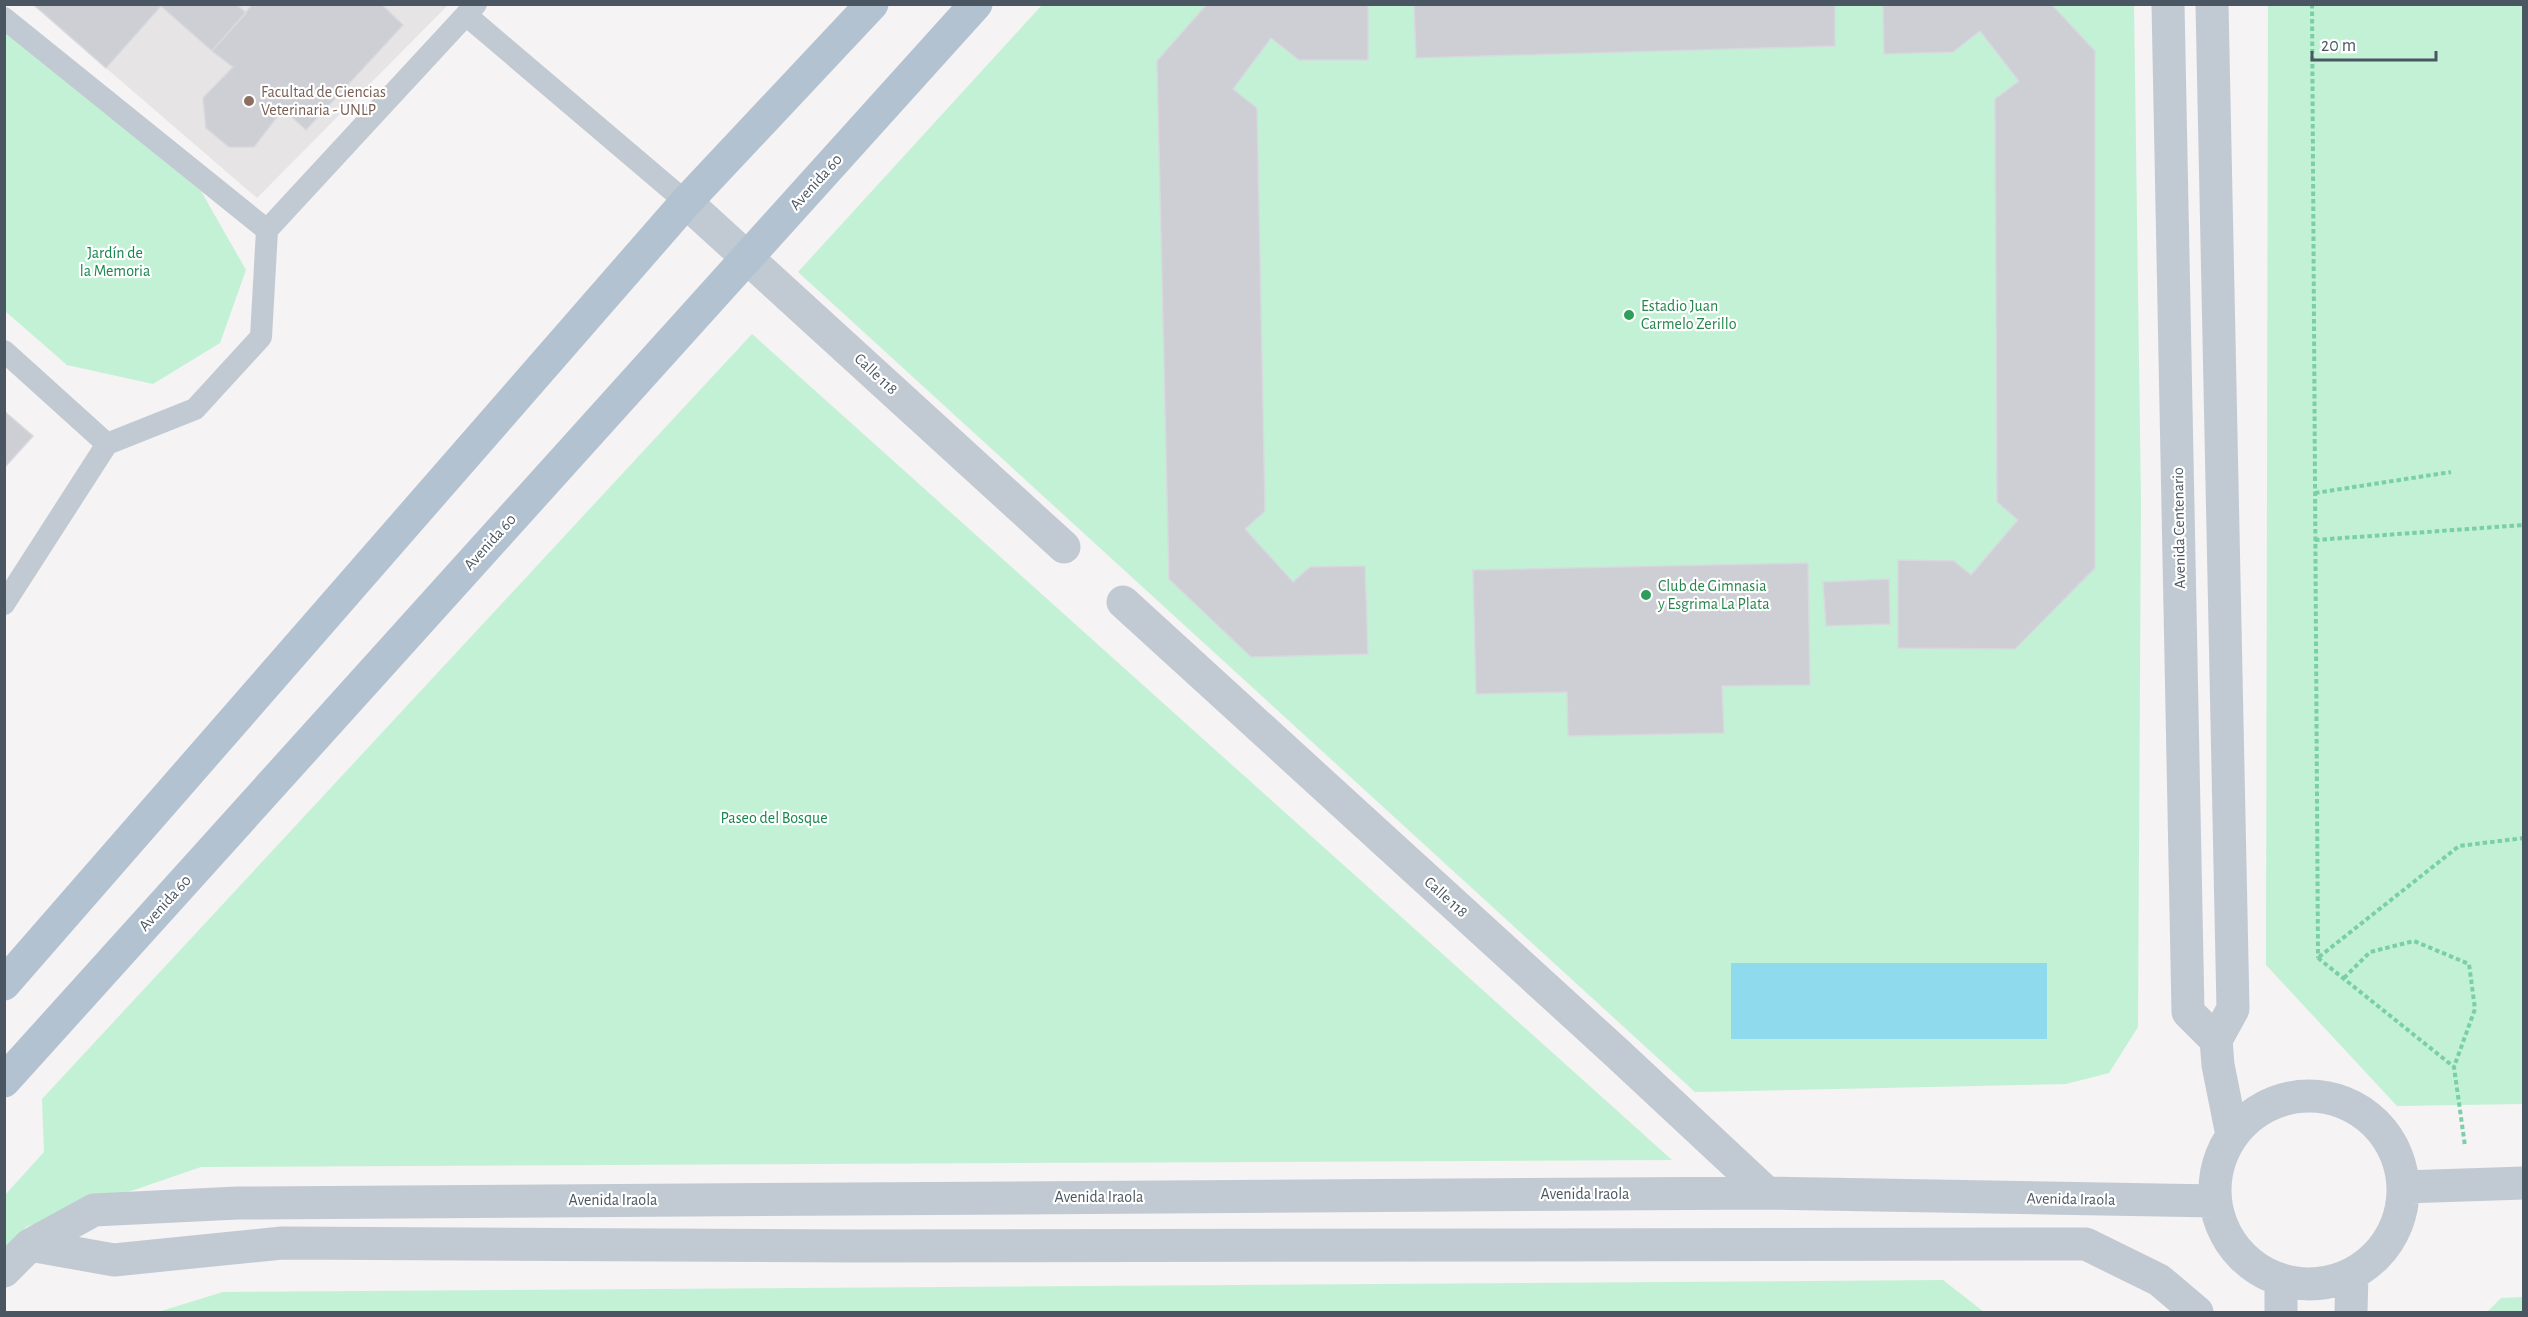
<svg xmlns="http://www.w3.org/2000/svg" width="2528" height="1317" viewBox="0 0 2528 1317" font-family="'Alegreya Sans',sans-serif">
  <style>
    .education { fill: #e6e4e5 }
    .green { fill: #c3f1d5 }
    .water { fill: #90daee }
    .building { fill: #cdcfd5; stroke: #d7d9de; stroke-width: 1.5 }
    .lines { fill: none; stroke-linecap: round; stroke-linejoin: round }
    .path { stroke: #7ad0a6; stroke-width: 4; stroke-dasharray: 4.5 3; stroke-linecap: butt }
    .lane { stroke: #c1cad2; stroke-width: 22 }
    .street { stroke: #c1cad2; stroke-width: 33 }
    .primary { stroke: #b3c2d1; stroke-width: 33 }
    .education-dot { fill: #8d6e63; stroke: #fff; stroke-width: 2 }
    .leisure-dot { fill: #2e9e5b; stroke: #fff; stroke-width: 2 }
    .labels { text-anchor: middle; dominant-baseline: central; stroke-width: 4.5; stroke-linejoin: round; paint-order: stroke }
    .education-label { font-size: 16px; fill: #785e54; stroke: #fff; text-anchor: start }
    .street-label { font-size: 16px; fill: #4a5661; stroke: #fff }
    .park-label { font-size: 16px; fill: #17864f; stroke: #fff }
    .leisure-label { font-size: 16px; fill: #27864d; stroke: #fff; text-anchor: start }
  </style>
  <rect width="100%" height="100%" fill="#f5f3f3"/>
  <path class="education" d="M 33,5 L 448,5 L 257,198 Z"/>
  <path class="green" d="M 1042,5 L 2134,5 L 2141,502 L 2138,1027 L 2109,1073 L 2066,1084 L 1695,1092 L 798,272 Z
    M 2268,5 L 2523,5 L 2523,1104 L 2397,1106 L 2266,965 Z
    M 4,30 L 201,191 L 246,270 L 220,343 L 153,384 L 67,365 L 5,311 Z
    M 752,334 L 1672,1160 L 201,1167 L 26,1227 L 5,1252 L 5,1195 L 44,1152 L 42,1099 Z
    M 1943,1280 L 1984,1312 L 158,1312 L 223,1292 Z
    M 2523,1297 L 2523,1312 L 2487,1312 L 2501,1298 Z"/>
  <path class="water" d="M 1731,963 L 2047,963 L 2047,1039 L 1731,1039 Z"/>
  <path class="building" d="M 33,4 L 236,4 L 246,13 L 212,51 L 161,6 L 106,68 Z
    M 253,4 L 381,4 L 403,25 L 306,130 L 283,109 L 254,147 L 229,147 L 206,128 L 203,98 L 233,67 L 212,51 Z
    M 1207,4 L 1368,4 L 1368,60 L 1299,60 L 1271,38 L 1233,89 L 1257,108 L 1265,511 L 1245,529 L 1293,582 L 1310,567 L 1365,566 L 1368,654 L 1251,657 L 1169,579 L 1157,61 Z
    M 1414,4 L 1835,4 L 1835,46 L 1416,58 Z
    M 1883,4 L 2051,4 L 2095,51 L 2095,568 L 2015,649 L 1898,648 L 1898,560 L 1954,561 L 1971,575 L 2018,520 L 1997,502 L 1995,99 L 2019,81 L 1980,31 L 1953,52 L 1884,54 Z
    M 4,411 L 33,436 L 4,468 Z
    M 1808,563 L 1810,685 L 1722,686 L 1724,733 L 1568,736 L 1567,692 L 1476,694 L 1473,570 Z
    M 1889,579 L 1890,624 L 1826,626 L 1823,582 Z"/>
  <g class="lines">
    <path class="path" d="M 2312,4 L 2318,958
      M 2315,493 L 2451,472
      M 2315,540 L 2524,525
      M 2319,957 L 2459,846 L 2524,838
      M 2318,958 L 2454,1067 L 2465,1146
      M 2344,978 L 2370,952 L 2414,941 L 2469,964 L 2475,1009 L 2454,1067"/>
    <path class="lane" d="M 466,15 L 686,202
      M 4,18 L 267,230
      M 4,351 L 107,444 L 195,409 L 261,337 L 267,230 L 476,4
      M 4,604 L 107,444"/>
    <path class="street" d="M 2168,4 L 2188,1012 L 2216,1040
      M 2212,4 L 2233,1009 L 2216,1040 L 2218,1065 L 2232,1135
      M 686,202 L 1064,547
      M 1123,602 L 1617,1053 L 1767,1193
      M2215 1190a94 94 0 1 1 188 0a94 94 0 1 1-188 0Z
      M 2403,1187 L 2524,1183
      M 30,1245 L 114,1260 L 282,1243 L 856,1246 L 2086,1244 L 2159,1280 L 2197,1312
      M 4,1271 L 30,1245 L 94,1210 L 237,1203 L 1767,1193 L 2215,1201
      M 2281,1312 L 2281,1280
      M 2351,1312 L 2352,1274"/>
    <path class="primary" d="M 4,984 L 686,202 L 872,4
      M 4,1081 L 976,4"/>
  </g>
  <circle class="education-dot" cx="249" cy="101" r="6"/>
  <g class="leisure-dot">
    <circle cx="1629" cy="315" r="6"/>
    <circle cx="1646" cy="595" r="6"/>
  </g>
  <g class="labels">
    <g class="education-label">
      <text x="261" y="92">Facultad de Ciencias<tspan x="261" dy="18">Veterinaria - UNLP</tspan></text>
    </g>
    <g class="street-label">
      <text transform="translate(816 182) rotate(-48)">Avenida 60</text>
      <text transform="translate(876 374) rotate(43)">Calle 118</text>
      <text transform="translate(2179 528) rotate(-91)">Avenida Centenario</text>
      <text transform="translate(490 542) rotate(-48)">Avenida 60</text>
      <text transform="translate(1446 897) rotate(42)">Calle 118</text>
      <text transform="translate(165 903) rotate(-48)">Avenida 60</text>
      <text x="1585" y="1194">Avenida Iraola</text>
      <text x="1099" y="1197">Avenida Iraola</text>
      <text transform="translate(2071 1199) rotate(1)">Avenida Iraola</text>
      <text x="613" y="1200">Avenida Iraola</text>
    </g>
    <g class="park-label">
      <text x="115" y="253">Jardín de<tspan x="115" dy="18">la Memoria</tspan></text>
      <text x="774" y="818">Paseo del Bosque</text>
    </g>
    <g class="leisure-label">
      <text x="1641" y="306">Estadio Juan<tspan x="1641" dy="18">Carmelo Zerillo</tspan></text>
      <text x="1658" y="586">Club de Gimnasia<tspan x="1658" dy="18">y Esgrima La Plata</tspan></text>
    </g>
  </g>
  <rect width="2528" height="1317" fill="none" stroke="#4a5661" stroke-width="12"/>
  <path d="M2312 51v9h124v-9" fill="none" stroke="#4a5661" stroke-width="3"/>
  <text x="2321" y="51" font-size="18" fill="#4a5661" stroke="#ffffff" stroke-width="4.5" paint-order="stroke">20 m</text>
</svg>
